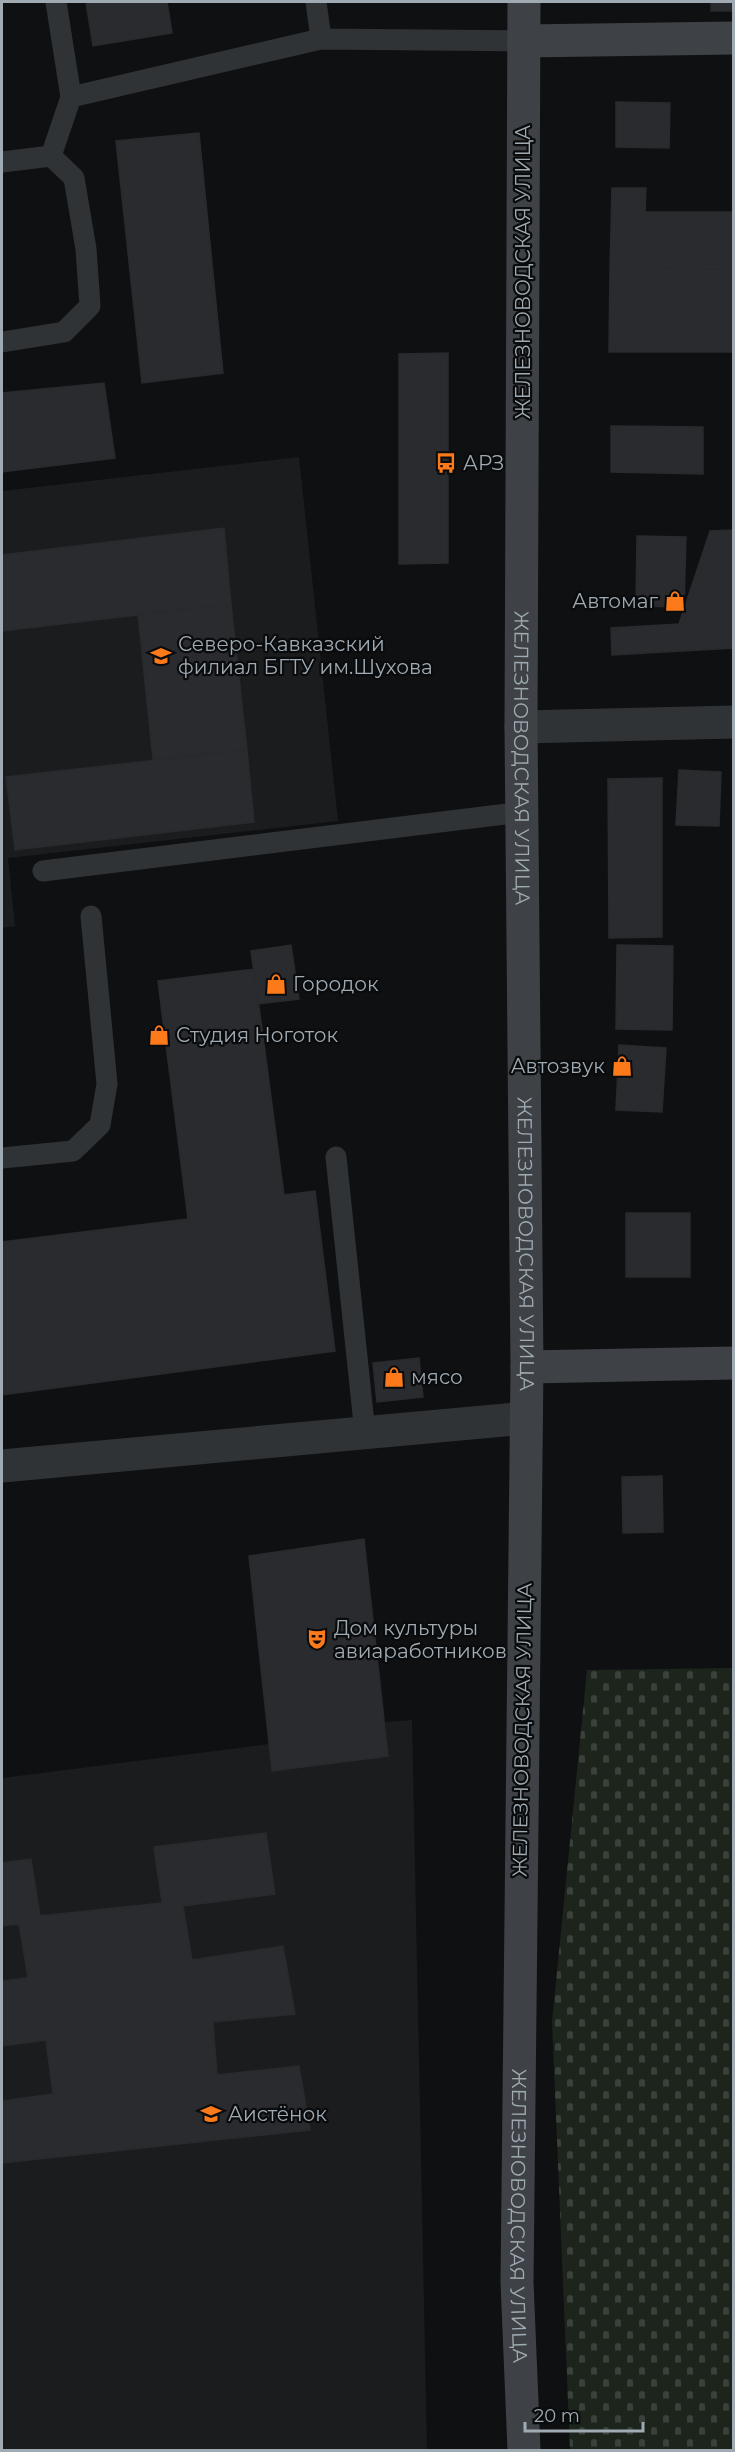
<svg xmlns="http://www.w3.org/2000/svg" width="735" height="2452" viewBox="0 0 735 2452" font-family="Montserrat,sans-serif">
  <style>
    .built { fill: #1b1c1e }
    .cemetery { fill: url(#cemetery-stones) }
    .building { fill: #2a2b2e; stroke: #292a2d; stroke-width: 1.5 }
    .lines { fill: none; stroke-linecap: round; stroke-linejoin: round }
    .lane { stroke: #303336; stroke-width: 21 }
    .street { stroke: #303336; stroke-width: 33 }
    .secondary { stroke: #3e4246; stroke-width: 33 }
    .labels { text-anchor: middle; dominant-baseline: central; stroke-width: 4.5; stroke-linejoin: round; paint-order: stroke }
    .street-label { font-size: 20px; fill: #9faab3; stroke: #0a0b0c }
    .poi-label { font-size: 20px; fill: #9faab3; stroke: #0a0b0c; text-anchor: start }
  </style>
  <defs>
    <pattern id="cemetery-stones" width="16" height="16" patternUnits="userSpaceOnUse" patternTransform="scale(1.5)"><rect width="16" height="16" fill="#1c241c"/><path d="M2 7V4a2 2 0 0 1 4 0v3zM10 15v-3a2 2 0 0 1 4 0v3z" fill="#3a413b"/></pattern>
  </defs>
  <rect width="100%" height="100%" fill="#0f1011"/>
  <path class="built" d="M 299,457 L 338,821 L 8,858 L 15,926 L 2,928 L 2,491 Z
    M 412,1720 L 427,2450 L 2,2450 L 2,1778 L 269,1744 L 272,1770 L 388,1756 L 385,1722 Z"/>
  <path class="cemetery" d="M 733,1668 L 733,2450 L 570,2450 L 552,2022 L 587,1670 Z"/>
  <path class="building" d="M 86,2 L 167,2 L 172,33 L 93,46 Z
    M 711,2 L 734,2 L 734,11 L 711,11 Z
    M 616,102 L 670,103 L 669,148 L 616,147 Z
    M 199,133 L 223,373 L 142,383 L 116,141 Z
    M 612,188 L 646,188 L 645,212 L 734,212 L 734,269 L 610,268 Z
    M 610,268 L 734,269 L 734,352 L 609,352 Z
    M 448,353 L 448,563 L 399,564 L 399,354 Z
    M 104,383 L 115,458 L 2,472 L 2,393 Z
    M 611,426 L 703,427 L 703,474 L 611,472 Z
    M 224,528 L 231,604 L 2,631 L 2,555 Z
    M 734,530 L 734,648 L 612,655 L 611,628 L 679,624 L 710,531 Z
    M 637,536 L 686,537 L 684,607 L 636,606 Z
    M 231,604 L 247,750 L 153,759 L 138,614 Z
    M 247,750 L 254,822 L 15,850 L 6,777 Z
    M 679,770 L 721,772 L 719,826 L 676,825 Z
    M 662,778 L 662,937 L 609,938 L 608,779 Z
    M 291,945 L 299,999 L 258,1004 L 251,951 Z
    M 617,945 L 673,946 L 672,1030 L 616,1029 Z
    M 254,969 L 284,1195 L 315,1191 L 335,1351 L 2,1395 L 2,1242 L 188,1219 L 158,981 Z
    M 619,1045 L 666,1048 L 662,1112 L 616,1110 Z
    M 626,1213 L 690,1213 L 690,1277 L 626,1277 Z
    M 419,1358 L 423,1397 L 377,1402 L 373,1363 Z
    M 662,1476 L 663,1532 L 623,1533 L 622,1477 Z
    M 364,1539 L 388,1756 L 272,1771 L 249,1556 Z
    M 266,1833 L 275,1894 L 183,1906 L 192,1960 L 283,1946 L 295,2014 L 213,2022 L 217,2075 L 299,2066 L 310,2130 L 2,2163 L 2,2101 L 53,2094 L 46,2040 L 2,2046 L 2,1981 L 28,1978 L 19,1924 L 2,1926 L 2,1863 L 31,1859 L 40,1916 L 162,1903 L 154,1847 Z"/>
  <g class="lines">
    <path class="lane" d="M 316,2 L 321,39
      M 71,97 L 321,39 L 524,41
      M 51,156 L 71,97 L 56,2
      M 2,162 L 51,156 L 74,178 L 86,249 L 90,306 L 64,332 L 2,342
      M 43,871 L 522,812
      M 336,1157 L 365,1433
      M 2,1158 L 73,1151 L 100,1125 L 107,1084 L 91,916"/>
    <path class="street" d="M 521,727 L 734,722
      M 2,1466 L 526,1418"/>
    <g class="secondary">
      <path id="s1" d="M 524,2 L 521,727 L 527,1367 L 517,2282 L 524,2450"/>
      <path d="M 524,41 L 734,38"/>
      <path d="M 527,1367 L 734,1363"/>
    </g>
  </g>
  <defs>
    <g id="bus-bare" transform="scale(1.62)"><path d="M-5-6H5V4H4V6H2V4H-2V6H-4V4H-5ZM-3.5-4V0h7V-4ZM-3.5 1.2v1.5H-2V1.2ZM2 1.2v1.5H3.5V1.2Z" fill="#fd7a1b" stroke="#0a0b0c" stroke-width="2.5" paint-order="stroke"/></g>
    <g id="shop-bare" transform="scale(1.62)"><path d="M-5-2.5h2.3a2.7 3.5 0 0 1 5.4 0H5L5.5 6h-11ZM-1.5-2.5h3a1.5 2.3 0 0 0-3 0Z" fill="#fd7a1b" stroke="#0a0b0c" stroke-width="2.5" paint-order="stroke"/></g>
    <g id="university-bare" transform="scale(1.62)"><path d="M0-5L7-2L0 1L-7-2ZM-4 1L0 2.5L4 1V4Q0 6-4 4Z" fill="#fd7a1b" stroke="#0a0b0c" stroke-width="2.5" paint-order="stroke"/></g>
    <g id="theatre-bare" transform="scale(1.62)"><path d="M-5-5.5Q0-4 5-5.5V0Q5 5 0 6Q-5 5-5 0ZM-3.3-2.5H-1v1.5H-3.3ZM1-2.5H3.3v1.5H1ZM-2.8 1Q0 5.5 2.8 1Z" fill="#fd7a1b" stroke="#0a0b0c" stroke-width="2.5" paint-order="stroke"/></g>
    <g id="school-bare" transform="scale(1.62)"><path d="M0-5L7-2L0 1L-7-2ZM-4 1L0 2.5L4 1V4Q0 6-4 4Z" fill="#fd7a1b" stroke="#0a0b0c" stroke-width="2.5" paint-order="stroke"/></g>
  </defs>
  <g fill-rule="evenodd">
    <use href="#bus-bare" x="446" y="463"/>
    <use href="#shop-bare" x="675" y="601"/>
    <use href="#university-bare" x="161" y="656"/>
    <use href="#shop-bare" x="276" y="984"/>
    <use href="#shop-bare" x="159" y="1035"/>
    <use href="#shop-bare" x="622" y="1066"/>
    <use href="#shop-bare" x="394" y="1377"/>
    <use href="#theatre-bare" x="317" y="1639"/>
    <use href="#school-bare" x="211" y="2114"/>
  </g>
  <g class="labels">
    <g class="street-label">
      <text transform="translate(523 272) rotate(-90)">ЖЕЛЕЗНОВОДСКАЯ УЛИЦА</text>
      <text stroke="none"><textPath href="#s1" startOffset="756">ЖЕЛЕЗНОВОДСКАЯ УЛИЦА</textPath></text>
      <text stroke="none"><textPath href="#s1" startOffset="1242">ЖЕЛЕЗНОВОДСКАЯ УЛИЦА</textPath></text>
      <text transform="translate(522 1730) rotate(-89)">ЖЕЛЕЗНОВОДСКАЯ УЛИЦА</text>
      <text stroke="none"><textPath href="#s1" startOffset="2214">ЖЕЛЕЗНОВОДСКАЯ УЛИЦА</textPath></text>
    </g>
    <g class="poi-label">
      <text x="463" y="463">АРЗ</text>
      <text x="658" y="601" text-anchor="end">Автомаг</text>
      <text x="178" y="644">Северо-Кавказский<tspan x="178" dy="23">филиал БГТУ им.Шухова</tspan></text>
      <text x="293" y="984">Городок</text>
      <text x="176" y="1035">Студия Ноготок</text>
      <text x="605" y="1066" text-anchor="end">Автозвук</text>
      <text x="411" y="1377">мясо</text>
      <text x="334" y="1628">Дом культуры<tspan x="334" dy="23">авиаработников</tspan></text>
      <text x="228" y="2114">Аистёнок</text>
    </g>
  </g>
  <rect width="735" height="2452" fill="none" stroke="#9faab3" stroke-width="6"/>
  <path d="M525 2422v9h118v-9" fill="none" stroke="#9faab3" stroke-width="3"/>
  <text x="534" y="2422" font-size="18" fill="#9faab3" stroke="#0a0b0c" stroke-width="4.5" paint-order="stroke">20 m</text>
</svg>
